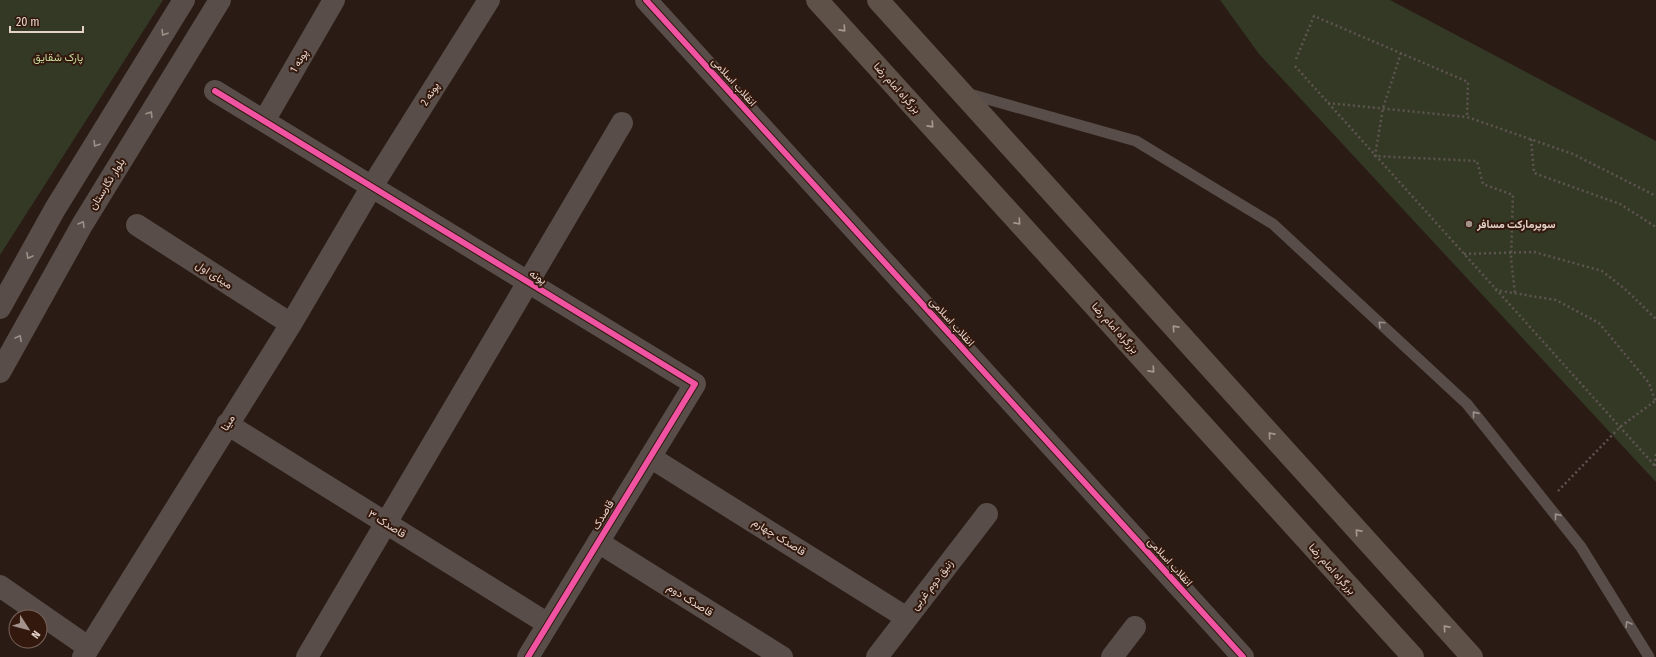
<svg xmlns="http://www.w3.org/2000/svg" width="1656" height="657" viewBox="0 0 1656 657" font-family="'Fira Sans Condensed',Vazirmatn,sans-serif">
  <style>
    .green { fill: #343926 }
    .lines { fill: none; stroke-linecap: round; stroke-linejoin: round }
    .path { stroke: #5e5450; stroke-width: 2.5; stroke-dasharray: 2 3; stroke-linecap: butt }
    .service { stroke: #584d48; stroke-width: 11 }
    .minor { stroke: #584d48; stroke-width: 22 }
    .tertiary { stroke: #584d48; stroke-width: 22 }
    .secondary { stroke: #584d48; stroke-width: 22 }
    .trunk { stroke: #5e5148; stroke-width: 22 }
    .cycleway-casing { stroke: #32180d; stroke-width: 8 }
    .cycleway { stroke: #f153a3; stroke-width: 6 }
    .oneway { stroke: #a89890 }
    .oneway2 { stroke: #9e9089 }
    .poi-dot { fill: #a3928b; stroke: #32180d; stroke-width: 1.5 }
    .labels { text-anchor: middle; dominant-baseline: central; stroke-width: 4; stroke-linejoin: round; paint-order: stroke }
    .park-label { font-size: 11px; fill: #c7db9d; stroke: #32180d }
    .street-label { font-size: 11px; fill: #e4d2ca; stroke: #32180d }
    .poi-label { font-size: 11px; font-weight: bold; fill: #e4d2ca; stroke: #32180d; text-anchor: start }
  </style>
  <rect width="100%" height="100%" fill="#2a1c15"/>
  <path class="green" d="M 0,0 L 163,0 L 0,255 Z
    M 1220,0 L 1390,0 L 1656,141 L 1656,482 L 1259,54 Z"/>
  <g class="lines">
    <path class="path" d="M 1401,53 L 1383,108 L 1375,156 L 1477,161 L 1483,184 L 1513,195 L 1511,258 L 1515,294
      M 1296,59 L 1314,16 L 1468,82 L 1467,117
      M 1295,66 L 1656,467
      M 1328,103 L 1467,117 L 1573,154 L 1656,196
      M 1531,139 L 1534,173 L 1620,204 L 1656,227
      M 1464,254 L 1534,252 L 1602,271 L 1625,289 L 1656,319
      M 1495,290 L 1556,300 L 1599,323 L 1649,383 L 1656,403
      M 1655,466 L 1656,454
      M 1558,491 L 1620,427 L 1655,401"/>
    <path class="service" d="M 966,93 L 1136,141 L 1273,224 L 1467,404 L 1581,547 L 1649,657"/>
    <path class="minor" d="M 215,91 L 695,384 L 528,657
      M 264,121 L 334,0
      M 137,225 L 291,324
      M 227,424 L 548,624
      M 650,457 L 907,618
      M 598,542 L 782,657
      M 0,586 L 88,647
      M 83,657 L 291,324 L 371,188 L 489,0
      M 307,657 L 622,123
      M 877,657 L 987,514
      M 1112,657 L 1135,627"/>
    <path class="tertiary" d="M 646,0 L 1243,657"/>
    <path class="secondary" d="M 0,308 L 55,209 L 184,0
      M 0,372 L 82,225 L 220,0"/>
    <path class="trunk" d="M 817,0 L 1413,657
      M 878,0 L 1472,657"/>
    <g class="cycleway-casing">
      <path id="cycleway" d="M 646,0 L 1243,657
        M 215,91 L 695,384 L 528,657"/>
    </g>
    <use href="#cycleway" class="cycleway"/>
  </g>
  <defs><path id="oneway-chevron" d="M-2-3.5L2.5 0L-2 3.5" fill="none" stroke-width="1.6" stroke-linecap="round" stroke-linejoin="round"/></defs>
  <g class="oneway">
    <use href="#oneway-chevron" transform="translate(843 29) rotate(48)"/>
    <use href="#oneway-chevron" transform="translate(931 125) rotate(48)"/>
    <use href="#oneway-chevron" transform="translate(1018 222) rotate(48)"/>
    <use href="#oneway-chevron" transform="translate(1175 328) rotate(-132)"/>
    <use href="#oneway-chevron" transform="translate(1152 370) rotate(48)"/>
    <use href="#oneway-chevron" transform="translate(1271 435) rotate(-132)"/>
    <use href="#oneway-chevron" transform="translate(1358 532) rotate(-132)"/>
    <use href="#oneway-chevron" transform="translate(1446 628) rotate(-132)"/>
  </g>
  <g class="oneway2">
    <use href="#oneway-chevron" transform="translate(164 33) rotate(122)"/>
    <use href="#oneway-chevron" transform="translate(150 114) rotate(-58)"/>
    <use href="#oneway-chevron" transform="translate(96 144) rotate(122)"/>
    <use href="#oneway-chevron" transform="translate(82 224) rotate(-60)"/>
    <use href="#oneway-chevron" transform="translate(29 256) rotate(119)"/>
    <use href="#oneway-chevron" transform="translate(1381 324) rotate(-137)"/>
    <use href="#oneway-chevron" transform="translate(19 338) rotate(-61)"/>
    <use href="#oneway-chevron" transform="translate(1475 414) rotate(-129)"/>
    <use href="#oneway-chevron" transform="translate(1557 516) rotate(-129)"/>
    <use href="#oneway-chevron" transform="translate(1628 624) rotate(-121)"/>
  </g>
  <circle class="poi-dot" cx="1469" cy="224" r="4"/>
  <g class="labels">
    <g class="park-label">
      <text x="58" y="57">پارک شقایق</text>
    </g>
    <g class="street-label">
      <text transform="translate(299 61) rotate(-60)">پونه 1</text>
      <text transform="translate(734 82) rotate(48)">انقلاب اسلامی</text>
      <text transform="translate(897 88) rotate(48)">بزرگراه امام رضا</text>
      <text transform="translate(430 94) rotate(-58)">پونه 2</text>
      <text transform="translate(107 184) rotate(-58)">بلوار نگارستان</text>
      <text transform="translate(214 275) rotate(33)">مینای اول</text>
      <text transform="translate(538 277) rotate(31)">پونه</text>
      <text transform="translate(952 322) rotate(48)">انقلاب اسلامی</text>
      <text transform="translate(1115 328) rotate(48)">بزرگراه امام رضا</text>
      <text transform="translate(228 423) rotate(-58)">مینا</text>
      <text transform="translate(603 515) rotate(-59)">قاصدک</text>
      <text transform="translate(387 524) rotate(32)">قاصدک ۳</text>
      <text transform="translate(779 537) rotate(32)">قاصدک چهارم</text>
      <text transform="translate(1170 562) rotate(48)">انقلاب اسلامی</text>
      <text transform="translate(1332 569) rotate(48)">بزرگراه امام رضا</text>
      <text transform="translate(932 585) rotate(-52)">زنبق دوم غربی</text>
      <text transform="translate(690 600) rotate(32)">قاصدک دوم</text>
    </g>
    <g class="poi-label">
      <text x="1477" y="224">سوپرمارکت مسافر</text>
    </g>
  </g>
  <g transform="translate(28 629) rotate(126)"><circle r="19" fill="#32180d" stroke="#796259"/>
  <path d="M0-3L7 15L0 10L-7 15Z" fill="#a3928b"/>
  <text y="-6" font-size="11" font-weight="bold" text-anchor="middle" fill="#e4d2ca">N</text>
  </g>
  <path d="M10 26v6h73v-6" fill="none" stroke="#e4d2ca" stroke-width="2"/>
  <text x="16" y="26" font-size="12" fill="#e4d2ca" stroke="#32180d" stroke-width="3" paint-order="stroke">20 m</text>
</svg>
